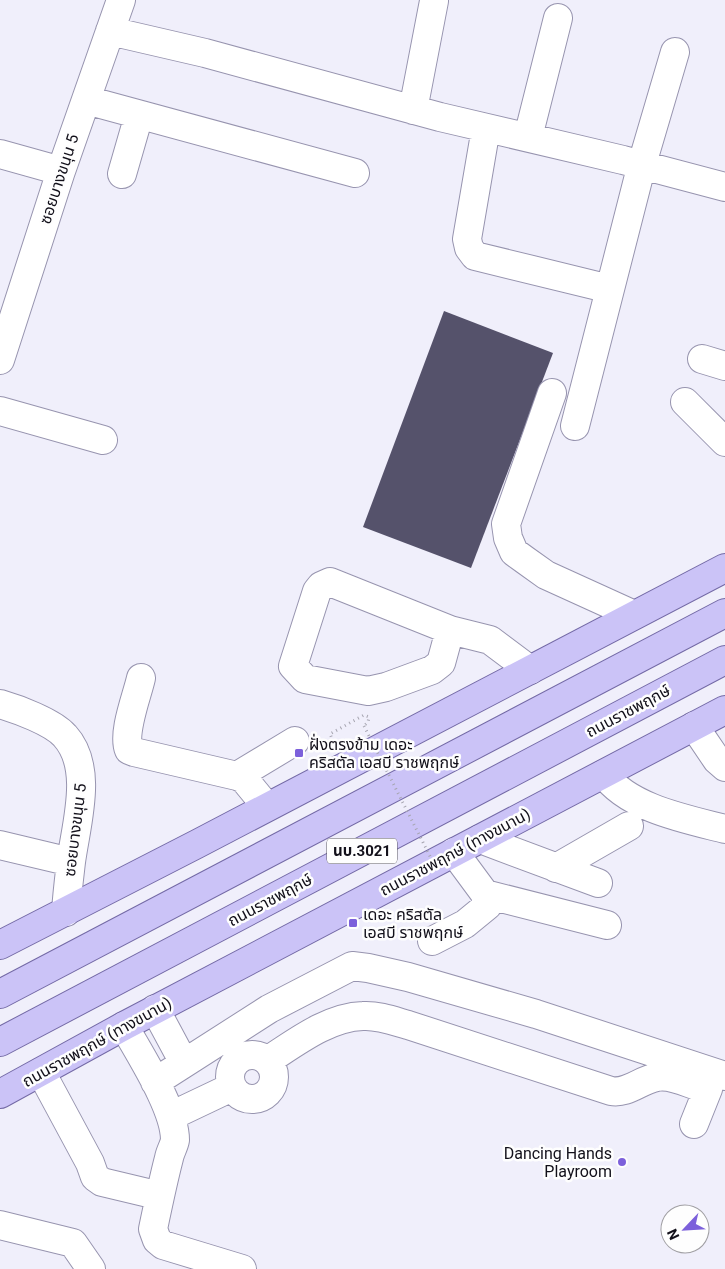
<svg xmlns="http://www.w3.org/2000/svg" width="725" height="1269" viewBox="0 0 725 1269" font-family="Roboto,'Noto Sans Thai',sans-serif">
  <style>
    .building { fill: #55526b }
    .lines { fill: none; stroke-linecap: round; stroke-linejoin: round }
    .minor-casing { stroke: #9794af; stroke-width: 30 }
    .major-casing { stroke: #746aa6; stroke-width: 30 }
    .path { stroke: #a6a5b0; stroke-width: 3; stroke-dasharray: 1 4; stroke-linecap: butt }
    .minor { stroke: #fff; stroke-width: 28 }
    .major { stroke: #cbc3f7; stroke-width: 28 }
    .path-bridge { stroke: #a6a5b0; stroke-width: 3; stroke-dasharray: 1 4; stroke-linecap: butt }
    .poi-dot { fill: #7c60db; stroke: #fefefe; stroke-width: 2 }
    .labels { text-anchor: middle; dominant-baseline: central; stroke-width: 5; stroke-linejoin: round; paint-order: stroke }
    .shield { fill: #fefefe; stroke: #59575e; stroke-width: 1 }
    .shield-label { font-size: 15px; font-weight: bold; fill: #12101a }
    .street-label { font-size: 16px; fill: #12101a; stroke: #fefefe }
    .poi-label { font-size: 16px; fill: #12101a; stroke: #fefefe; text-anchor: start }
  </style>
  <rect width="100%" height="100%" fill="#f0effb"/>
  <path class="building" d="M 444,311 L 553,353 L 471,568 L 363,527 Z"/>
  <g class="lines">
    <g class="minor-casing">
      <path id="minor" d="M 110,31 L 205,53 L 440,117 L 623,160 L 725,187
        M 86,100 L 355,173
        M 413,110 L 434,1
        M 486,128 L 467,239 L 469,248 L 475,256 L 610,289
        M 528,137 L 558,18
        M 0,154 L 61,171
        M 122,174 L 139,115
        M 702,359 L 725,366
        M 0,360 L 61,171 L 121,0
        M 552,393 L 506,524 L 508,538 L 514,552 L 525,560 L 546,575 L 634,615
        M 685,402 L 725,442
        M 0,411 L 103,440
        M 575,426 L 642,164 L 675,52
        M 450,630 L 441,663 L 432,670 L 386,687 L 368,691 L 305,679 L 293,666 L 317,591 L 321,586 L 330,582 L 450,630 L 490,640 L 530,670
        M 141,678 C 137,696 122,733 129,750 L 134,752 L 237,776 L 244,779 L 267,807
        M 0,704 C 17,709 53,722 65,736 C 94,768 76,824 71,862 C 69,879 67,895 66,912
        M 694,726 L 717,760 L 725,767
        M 604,774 C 628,808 686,819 725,829
        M 237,776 L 295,741
        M 480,839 L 598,883
        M 0,845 L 71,862
        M 556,868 L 629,826
        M 485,894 L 607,925
        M 432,941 L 465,924 L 487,906 L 485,894 L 454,852
        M 155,1009 L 184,1063
        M 124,1026 C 140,1055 175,1108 175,1140 C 174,1146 170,1152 169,1158 C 163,1181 158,1205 153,1229 L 157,1240 L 163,1245 L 242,1269
        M230 1077a22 22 0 1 1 44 0a22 22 0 1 1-44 0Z
        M 267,1061 C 295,1043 328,1017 363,1016 C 378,1015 394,1021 408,1025 L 611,1091 C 628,1094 640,1080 657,1077 C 670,1074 687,1083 700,1087
        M 41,1072 L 90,1163 L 95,1177 L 102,1182 L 148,1193
        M 155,1082 L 269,1009 L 352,966 L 368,968 L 408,977 L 536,1014 L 725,1076
        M 171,1116 L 232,1087
        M 694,1124 L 708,1089 L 712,1072
        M 0,1225 L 73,1243 L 91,1269"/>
    </g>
    <g class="major-casing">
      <path id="major" d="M 0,945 L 197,844 L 725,568
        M 0,994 L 725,613
        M 0,1042 L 725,660
        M 0,1094 L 124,1026 L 725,710"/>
    </g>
    <path class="path" d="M 335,746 L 330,734 L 364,715 L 369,717 L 368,722 L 364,726"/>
    <use href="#minor" class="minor"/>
    <use href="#major" class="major"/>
    <path class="path-bridge" d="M 364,726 L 435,866"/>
  </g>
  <g class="poi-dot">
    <rect x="294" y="748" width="10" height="10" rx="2.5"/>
    <rect x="348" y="918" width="10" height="10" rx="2.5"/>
    <circle cx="622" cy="1162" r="5"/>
  </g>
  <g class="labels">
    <rect class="shield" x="327" y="838.5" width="70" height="25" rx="4"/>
    <g class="shield-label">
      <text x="362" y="851">นบ.3021</text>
    </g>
    <g class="street-label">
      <text transform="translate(59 179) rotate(-72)">ซอยบางขนุน 5</text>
      <text transform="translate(628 711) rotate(-28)">ถนนราชพฤกษ์</text>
      <text transform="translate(75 830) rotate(-83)">ซอยบางขนุน 5</text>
      <text transform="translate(455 852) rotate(-28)">ถนนราชพฤกษ์ (ทางขนาน)</text>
      <text transform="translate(270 900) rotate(-28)">ถนนราชพฤกษ์</text>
      <text transform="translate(97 1042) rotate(-29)">ถนนราชพฤกษ์ (ทางขนาน)</text>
    </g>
    <g class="poi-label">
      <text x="309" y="744">ฝั่งตรงข้าม เดอะ<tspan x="309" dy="18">คริสตัล เอสบี ราชพฤกษ์</tspan></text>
      <text x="363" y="914">เดอะ คริสตัล<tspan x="363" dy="18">เอสบี ราชพฤกษ์</tspan></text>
      <text x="612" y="1153" text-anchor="end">Dancing Hands<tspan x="612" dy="18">Playroom</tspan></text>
    </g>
  </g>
  <g transform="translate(685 1229) rotate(245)"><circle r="24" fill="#fefefe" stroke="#a09fa3"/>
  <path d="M0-4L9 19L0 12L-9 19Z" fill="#7c60db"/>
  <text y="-8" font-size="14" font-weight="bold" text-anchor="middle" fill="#12101a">N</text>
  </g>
</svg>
